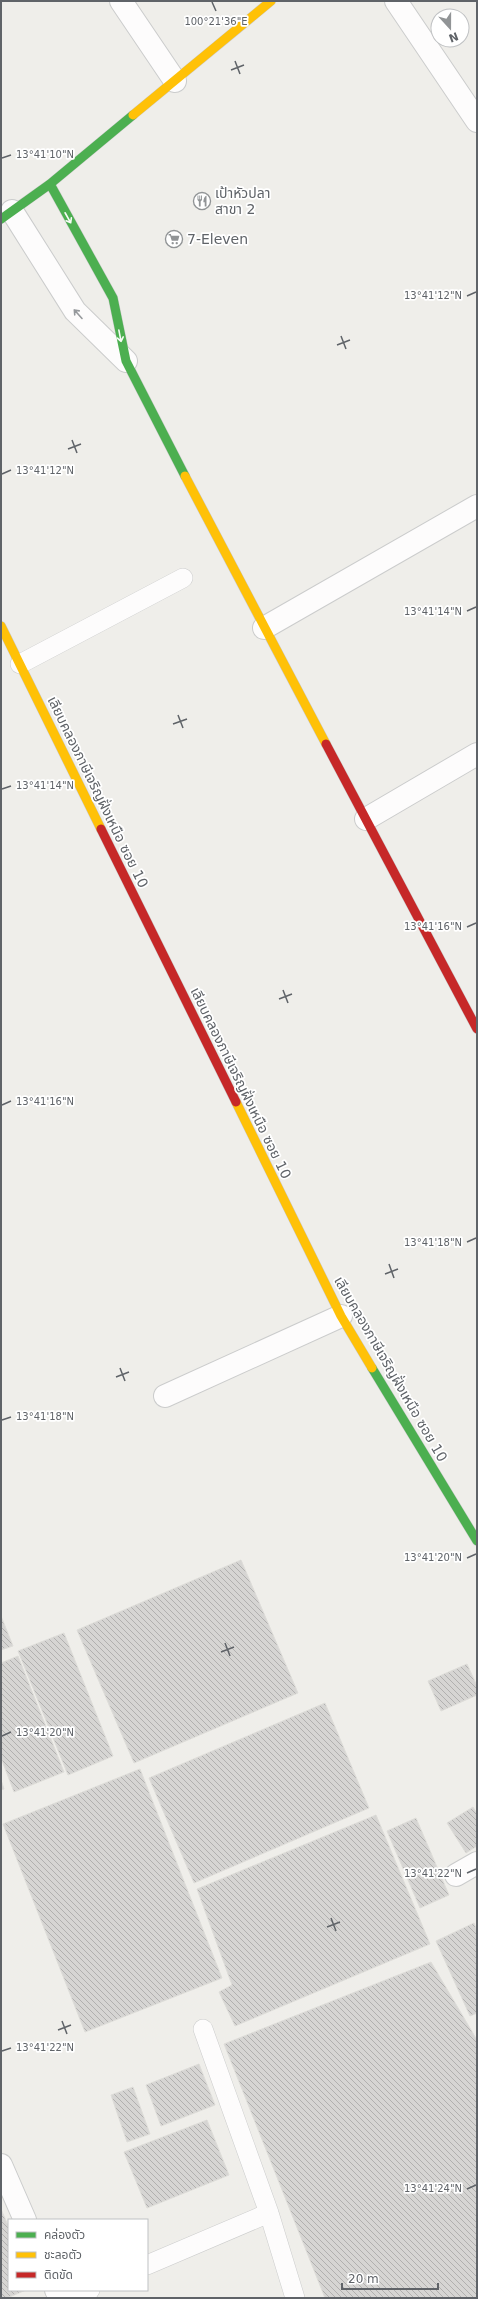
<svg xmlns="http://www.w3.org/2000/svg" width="478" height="2299" viewBox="0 0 478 2299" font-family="'DejaVu Sans','Noto Sans Thai',sans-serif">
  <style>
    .building { fill: url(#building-back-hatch); stroke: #deddd9 }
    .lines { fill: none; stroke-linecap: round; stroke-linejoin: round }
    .lane-casing { stroke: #cbcccc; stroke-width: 20 }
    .street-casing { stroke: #cbcccc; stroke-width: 24 }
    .fast-casing { stroke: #cacacb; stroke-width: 10 }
    .slow-casing { stroke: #cacacb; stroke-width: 10 }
    .jam-casing { stroke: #cacacb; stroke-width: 10 }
    .lane { stroke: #fdfcfc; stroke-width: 19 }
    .street { stroke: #fdfcfc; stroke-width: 22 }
    .fast { stroke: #4caf50; stroke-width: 9 }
    .slow { stroke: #ffc107; stroke-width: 9 }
    .jam { stroke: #c62828; stroke-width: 9 }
    .oneway { stroke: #f6fbf6 }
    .oneway2 { stroke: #96999c }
    .ticks { fill: none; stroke: #5f6368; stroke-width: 1.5 }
    .labels { text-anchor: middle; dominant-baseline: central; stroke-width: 3.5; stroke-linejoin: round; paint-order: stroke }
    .poi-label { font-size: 14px; fill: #5f6368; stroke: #fff; text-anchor: start }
    .street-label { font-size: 14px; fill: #5f6368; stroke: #fff }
    .ticks-label { font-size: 10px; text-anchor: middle; fill: #5f6368; stroke: #fff; stroke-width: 3.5; stroke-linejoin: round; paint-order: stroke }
  </style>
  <defs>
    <pattern id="building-back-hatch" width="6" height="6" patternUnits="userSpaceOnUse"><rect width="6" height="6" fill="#d6d5d3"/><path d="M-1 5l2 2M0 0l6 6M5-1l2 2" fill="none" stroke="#b1b0af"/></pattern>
  </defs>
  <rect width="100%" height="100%" fill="#efeeea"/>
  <path class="building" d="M 241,1560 L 298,1693 L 134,1763 L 77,1630 Z
    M 1,1616 L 13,1646 L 1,1650 Z
    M 64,1633 L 113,1756 L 68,1775 L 18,1651 Z
    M 18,1656 L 64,1772 L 14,1792 L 1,1758 L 1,1663 Z
    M 467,1664 L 477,1686 L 477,1695 L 441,1711 L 428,1681 Z
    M 325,1703 L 369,1808 L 194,1883 L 149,1778 Z
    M 140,1769 L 222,1978 L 85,2032 L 3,1824 Z
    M 1,1780 L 4,1789 L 1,1790 Z
    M 473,1807 L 477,1814 L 477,1846 L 466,1853 L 447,1823 Z
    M 376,1815 L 430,1944 L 235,2026 L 219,1992 L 232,1985 L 197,1889 Z
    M 416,1818 L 449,1895 L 420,1908 L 387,1831 Z
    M 474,1923 L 477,1931 L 477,2013 L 470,2016 L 436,1941 Z
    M 431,1962 L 477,2040 L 477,2298 L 325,2298 L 224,2044 Z
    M 199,2064 L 215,2105 L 161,2126 L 146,2085 Z
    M 133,2087 L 150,2134 L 127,2142 L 111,2095 Z
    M 207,2120 L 229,2175 L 147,2208 L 124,2152 Z
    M 1,2209 L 9,2228 L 9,2290 L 26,2290 L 7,2298 L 1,2298 Z"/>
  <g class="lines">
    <g class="lane-casing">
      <path id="lane" d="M 20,664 L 183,578
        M 203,2029 L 269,2213 L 295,2298
        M 147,2265 L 269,2213
        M 71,2298 L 90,2290"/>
    </g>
    <g class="street-casing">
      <path id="street" d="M 121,1 L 175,81
        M 396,1 L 477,121
        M 12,211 L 75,311 L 126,361
        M 264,628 L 477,506
        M 366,819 L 477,754
        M 165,1396 L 341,1316
        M 456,1875 L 477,1863
        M 1,2165 L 25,2220
        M 56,2290 L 60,2298"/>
    </g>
    <g class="fast-casing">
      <path id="fast" d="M 50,184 L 113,298 L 126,361 L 185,476
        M 1,219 L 50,184 L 133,115
        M 372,1368 L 477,1541"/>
    </g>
    <g class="slow-casing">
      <path id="slow" d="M 133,115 L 271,1
        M 185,476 L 326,744
        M 1,626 L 101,829
        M 236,1102 L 341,1316 L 372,1368"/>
    </g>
    <g class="jam-casing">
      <path id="jam" d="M 326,744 L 477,1029
        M 101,829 L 236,1102"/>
    </g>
    <use href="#lane" class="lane"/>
    <use href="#street" class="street"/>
    <use href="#fast" class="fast"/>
    <use href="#slow" class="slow"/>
    <use href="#jam" class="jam"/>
  </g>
  <defs><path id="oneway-shaft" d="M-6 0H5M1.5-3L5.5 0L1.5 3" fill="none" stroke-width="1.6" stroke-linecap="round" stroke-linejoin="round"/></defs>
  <g class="oneway">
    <use href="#oneway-shaft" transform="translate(68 218) rotate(61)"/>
    <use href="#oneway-shaft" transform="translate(120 336) rotate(79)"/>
  </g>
  <use class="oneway2" href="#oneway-shaft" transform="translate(78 314) rotate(-132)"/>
  <path class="ticks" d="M 212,2 L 216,11M 235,61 L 240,74M 231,70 L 244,65M 2,158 L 11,155M 467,296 L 476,292M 341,336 L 346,349M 337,345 L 350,340M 72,440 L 77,453M 68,449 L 81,444M 2,474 L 11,470M 467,611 L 476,607M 178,715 L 183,728M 173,724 L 187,719M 2,789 L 11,786M 467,927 L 476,923M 283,990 L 288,1003M 279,999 L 292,994M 2,1105 L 11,1101M 467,1242 L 476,1238M 389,1264 L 394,1278M 385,1274 L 398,1269M 120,1368 L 125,1381M 116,1377 L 129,1372M 2,1420 L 11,1417M 467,1558 L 476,1554M 225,1643 L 230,1656M 221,1652 L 234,1647M 2,1736 L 11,1732M 467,1873 L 476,1869M 331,1918 L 336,1931M 327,1927 L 340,1922M 62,2021 L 67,2034M 58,2030 L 71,2025M 2,2051 L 11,2048M 467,2189 L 476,2185"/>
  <defs>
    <g id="restaurant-ring" transform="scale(0.9)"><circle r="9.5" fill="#fff" stroke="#919496" stroke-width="1.5"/><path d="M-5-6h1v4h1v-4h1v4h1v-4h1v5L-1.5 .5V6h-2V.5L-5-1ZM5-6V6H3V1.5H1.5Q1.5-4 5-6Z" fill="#919496"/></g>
    <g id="supermarket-ring" transform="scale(0.9)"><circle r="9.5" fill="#fff" stroke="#919496" stroke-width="1.5"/><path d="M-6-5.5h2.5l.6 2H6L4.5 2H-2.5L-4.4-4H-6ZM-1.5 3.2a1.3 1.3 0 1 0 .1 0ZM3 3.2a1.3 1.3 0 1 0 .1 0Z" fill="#919496"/></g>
  </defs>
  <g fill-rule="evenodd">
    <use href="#restaurant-ring" x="202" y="201"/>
    <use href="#supermarket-ring" x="174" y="239"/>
  </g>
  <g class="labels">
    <g class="poi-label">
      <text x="215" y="193">เป้าหัวปลา<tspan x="215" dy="16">สาขา 2</tspan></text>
      <text x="187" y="239">7-Eleven</text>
    </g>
    <g class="street-label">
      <text transform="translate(98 792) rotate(64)">เลียบคลองภาษีเจริญฝั่งเหนือ ซอย 10</text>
      <text transform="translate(241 1083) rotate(64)">เลียบคลองภาษีเจริญฝั่งเหนือ ซอย 10</text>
      <text transform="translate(391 1369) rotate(60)">เลียบคลองภาษีเจริญฝั่งเหนือ ซอย 10</text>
    </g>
  </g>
  <g class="ticks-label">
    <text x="216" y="25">100°21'36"E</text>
    <text x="45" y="158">13°41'10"N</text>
    <text x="433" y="299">13°41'12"N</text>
    <text x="45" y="474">13°41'12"N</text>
    <text x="433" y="615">13°41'14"N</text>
    <text x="45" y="789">13°41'14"N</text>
    <text x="433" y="930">13°41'16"N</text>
    <text x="45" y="1105">13°41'16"N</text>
    <text x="433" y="1246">13°41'18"N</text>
    <text x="45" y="1420">13°41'18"N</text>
    <text x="433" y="1561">13°41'20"N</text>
    <text x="45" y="1736">13°41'20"N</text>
    <text x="433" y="1877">13°41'22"N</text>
    <text x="45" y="2051">13°41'22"N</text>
    <text x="433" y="2192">13°41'24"N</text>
  </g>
  <rect width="478" height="2299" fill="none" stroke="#5f6368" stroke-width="4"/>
  <rect x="8" y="2219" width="140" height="72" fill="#ffffff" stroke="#bfc1c3"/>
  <rect x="16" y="2232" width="20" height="6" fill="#4caf50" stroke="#bfc1c3"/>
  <text x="44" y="2239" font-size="12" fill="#5f6368">คล่องตัว</text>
  <rect x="16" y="2252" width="20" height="6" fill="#ffc107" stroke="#bfc1c3"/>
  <text x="44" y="2259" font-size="12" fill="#5f6368">ชะลอตัว</text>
  <rect x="16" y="2272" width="20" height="6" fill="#c62828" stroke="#bfc1c3"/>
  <text x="44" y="2279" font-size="12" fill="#5f6368">ติดขัด</text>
  <g transform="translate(450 28) rotate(159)"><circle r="19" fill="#ffffff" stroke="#bfc1c3"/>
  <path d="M0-3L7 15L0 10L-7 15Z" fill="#919496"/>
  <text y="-6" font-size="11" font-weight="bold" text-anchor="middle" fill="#5f6368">N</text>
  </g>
  <path d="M342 2283v6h96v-6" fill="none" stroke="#5f6368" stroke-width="2"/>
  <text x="348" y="2283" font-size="12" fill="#5f6368" stroke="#ffffff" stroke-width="3" paint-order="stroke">20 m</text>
</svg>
